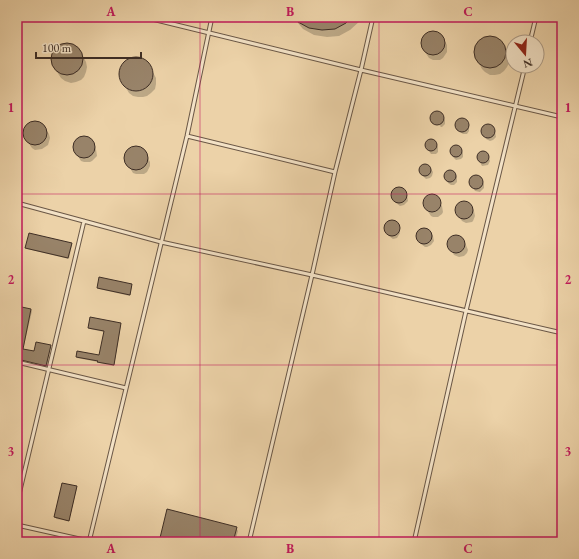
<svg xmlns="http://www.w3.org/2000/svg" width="579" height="559" viewBox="0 0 579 559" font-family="'EB Garamond',serif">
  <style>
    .shadow { fill: #0003 }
    .building { fill: #988369; stroke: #3e2e25 }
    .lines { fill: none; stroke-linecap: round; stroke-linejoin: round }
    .service-casing { stroke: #6a5746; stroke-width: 5 }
    .service { stroke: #f3e2c6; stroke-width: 3 }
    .grid { fill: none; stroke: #c2185b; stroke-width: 1; stroke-opacity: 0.55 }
    .neatline { fill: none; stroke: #c2185b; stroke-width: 1.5 }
    .grid-label { font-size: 13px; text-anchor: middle; font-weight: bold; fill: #c2185b }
  </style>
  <rect width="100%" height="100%" fill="#ecd2a8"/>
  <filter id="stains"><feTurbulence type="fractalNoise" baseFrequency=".005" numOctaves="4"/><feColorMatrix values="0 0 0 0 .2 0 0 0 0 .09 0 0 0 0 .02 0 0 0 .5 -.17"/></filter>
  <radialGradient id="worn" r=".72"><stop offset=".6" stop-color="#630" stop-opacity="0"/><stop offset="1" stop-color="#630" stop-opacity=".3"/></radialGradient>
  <path class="shadow" d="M 293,17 L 361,17 L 360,21 L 350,30 L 339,36 L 327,37 L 314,35 L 303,29 Z
    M 429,33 L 436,33 L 442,36 L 447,45 L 447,52 L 443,58 L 440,60 L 433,60 L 429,58 L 423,49 L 422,41 L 426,35 Z
    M 487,37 L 492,37 L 496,38 L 500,41 L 508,53 L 509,58 L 509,63 L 507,67 L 504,71 L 500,74 L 495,75 L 490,75 L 485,72 L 482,69 L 475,56 L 474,51 L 475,46 L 478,42 L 482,39 Z
    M 67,44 L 72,44 L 80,50 L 86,62 L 87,67 L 86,72 L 84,77 L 81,80 L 76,82 L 71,83 L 65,81 L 61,78 L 53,66 L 52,61 L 52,56 L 54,51 L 58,47 L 62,45 Z
    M 135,58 L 141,58 L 146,61 L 149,65 L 156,78 L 156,84 L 155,89 L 151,93 L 147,96 L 143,97 L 138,97 L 133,96 L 129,93 L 122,81 L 120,76 L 120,71 L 122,66 L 125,62 L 130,59 Z
    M 437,112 L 440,113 L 445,120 L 445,124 L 442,127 L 440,127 L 441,126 L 433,122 L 431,118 L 434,113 Z
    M 460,119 L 464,119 L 469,127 L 469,131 L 467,134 L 463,134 L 460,132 L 457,128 L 456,125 L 457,121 Z
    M 36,121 L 43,125 L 49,134 L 50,138 L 48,145 L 42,149 L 35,150 L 32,148 L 24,137 L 24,129 L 26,126 L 29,123 Z
    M 485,126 L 490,126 L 493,128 L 495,132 L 496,137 L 493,140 L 490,141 L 486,139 L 482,131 Z
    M 85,137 L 88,138 L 93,143 L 96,149 L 97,156 L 92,161 L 90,162 L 84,162 L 81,161 L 74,150 L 74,143 L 78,138 Z
    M 430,141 L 433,141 L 438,147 L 438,152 L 436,154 L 431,154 L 427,148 L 427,143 Z
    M 134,147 L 141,148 L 144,150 L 150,162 L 150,166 L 147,172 L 144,174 L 136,174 L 133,173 L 125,160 L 126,153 L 128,150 Z
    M 453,147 L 458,147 L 460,149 L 463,153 L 463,157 L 461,159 L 456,160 L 453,157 L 451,153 L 451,150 Z
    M 481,152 L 484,152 L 487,154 L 489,158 L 490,161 L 488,165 L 482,166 L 478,159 L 478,156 Z
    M 423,165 L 426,165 L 429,166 L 433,172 L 432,176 L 430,178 L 426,179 L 422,175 L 420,171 L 420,168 Z
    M 447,171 L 450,171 L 455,173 L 457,177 L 457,182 L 454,185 L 451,185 L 448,183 L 446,179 L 445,176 Z
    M 473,177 L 479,177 L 484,184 L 484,188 L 480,192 L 475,191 L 471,184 L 471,180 Z
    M 397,188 L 399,188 L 403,189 L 407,195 L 408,201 L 404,205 L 400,206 L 396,203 L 393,199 L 392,195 L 393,191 Z
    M 433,196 L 437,198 L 442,206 L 443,212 L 442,214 L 438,217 L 433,217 L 431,216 L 425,207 L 424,201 L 427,197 Z
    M 461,202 L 467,202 L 471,205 L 474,211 L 475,216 L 473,221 L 472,222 L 466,223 L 462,221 L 458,215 L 456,210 L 458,205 Z
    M 392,222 L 396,223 L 399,229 L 400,233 L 397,238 L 393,239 L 389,236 L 385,228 L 386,224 Z
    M 425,229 L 427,229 L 431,232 L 433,236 L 434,241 L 431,245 L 427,247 L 425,247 L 421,244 L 417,236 L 417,234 L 420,230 Z
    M 456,236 L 461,237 L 466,245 L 468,250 L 467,253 L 464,256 L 459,257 L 454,255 L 448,244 L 449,242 L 452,237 Z
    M 71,244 L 72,245 L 69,259 L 27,249 L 26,248 Z
    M 131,285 L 132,286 L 130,296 L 99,289 L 98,288 Z
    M 17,307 L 31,309 L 32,311 L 23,350 L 35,353 L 50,346 L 51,347 L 47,367 L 19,360 L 17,361 Z
    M 120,324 L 121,325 L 114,366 L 99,363 L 98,362 L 77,358 L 77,357 L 100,356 L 104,332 L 90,329 L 89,328 Z
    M 76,487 L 77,488 L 69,521 L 56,519 L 56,517 Z
    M 236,528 L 238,531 L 235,542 L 160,542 Z"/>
  <path class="building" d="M 294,17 L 352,17 L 346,23 L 335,29 L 322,30 L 309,28 L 298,22 Z
    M421 43a12 12 0 1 1 24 0a12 12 0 1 1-24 0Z
    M474 52a16 16 0 1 1 32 0a16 16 0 1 1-32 0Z
    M51 59a16 16 0 1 1 32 0a16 16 0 1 1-32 0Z
    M119 74a17 17 0 1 1 34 0a17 17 0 1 1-34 0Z
    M430 118a7 7 0 1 1 14 0a7 7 0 1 1-14 0Z
    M455 125a7 7 0 1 1 14 0a7 7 0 1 1-14 0Z
    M23 133a12 12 0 1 1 24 0a12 12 0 1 1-24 0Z
    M481 131a7 7 0 1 1 14 0a7 7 0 1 1-14 0Z
    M73 147a11 11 0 1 1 22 0a11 11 0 1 1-22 0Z
    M425 145a6 6 0 1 1 12 0a6 6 0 1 1-12 0Z
    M450 151a6 6 0 1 1 12 0a6 6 0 1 1-12 0Z
    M124 158a12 12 0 1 1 24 0a12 12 0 1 1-24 0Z
    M477 157a6 6 0 1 1 12 0a6 6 0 1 1-12 0Z
    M419 170a6 6 0 1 1 12 0a6 6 0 1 1-12 0Z
    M444 176a6 6 0 1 1 12 0a6 6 0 1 1-12 0Z
    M469 182a7 7 0 1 1 14 0a7 7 0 1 1-14 0Z
    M391 195a8 8 0 1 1 16 0a8 8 0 1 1-16 0Z
    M423 203a9 9 0 1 1 18 0a9 9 0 1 1-18 0Z
    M455 210a9 9 0 1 1 18 0a9 9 0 1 1-18 0Z
    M384 228a8 8 0 1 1 16 0a8 8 0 1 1-16 0Z
    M416 236a8 8 0 1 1 16 0a8 8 0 1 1-16 0Z
    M 29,233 L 72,243 L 68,258 L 25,248 Z
    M447 244a9 9 0 1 1 18 0a9 9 0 1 1-18 0Z
    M 99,277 L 132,284 L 130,295 L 97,288 Z
    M 17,306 L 31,309 L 23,349 L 34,351 L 36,342 L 51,345 L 46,366 L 17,359 Z
    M 90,317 L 121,323 L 114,365 L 97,362 L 98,361 L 76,357 L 77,351 L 99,355 L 104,331 L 88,328 Z
    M 62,483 L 77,486 L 69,521 L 54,517 Z
    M 167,509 L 237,527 L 233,542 L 225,540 L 225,542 L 159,542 Z"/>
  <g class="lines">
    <g class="service-casing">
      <path id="service" d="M 144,17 L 361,70 L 562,117
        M 530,42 L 536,17
        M 187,136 L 335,172
        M 17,203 L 161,242 L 312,275 L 562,333
        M 17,362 L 126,388
        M 17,503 L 84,221
        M 17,525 L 93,542
        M 89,542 L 187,136 L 212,17
        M 249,542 L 312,275 L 335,172 L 361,70 L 373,17
        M 414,542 L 466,311 L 525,66"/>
    </g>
    <use href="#service" class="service"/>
  </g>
  <path class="grid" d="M 200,17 L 200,542M 379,17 L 379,542M 17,194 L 562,194M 17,365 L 562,365"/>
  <rect width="579" height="559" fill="none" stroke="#ecd2a8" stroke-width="44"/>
  <g transform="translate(525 54) rotate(162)"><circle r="19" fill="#f3e2c6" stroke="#ab9a86"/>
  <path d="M0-3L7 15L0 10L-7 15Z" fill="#8f2418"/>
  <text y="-6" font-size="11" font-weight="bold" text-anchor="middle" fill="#3e2e25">N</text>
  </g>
  <path d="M36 52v6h105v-6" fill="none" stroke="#3e2e25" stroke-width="2"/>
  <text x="42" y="52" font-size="12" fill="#3e2e25" stroke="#f3e2c6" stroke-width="3" paint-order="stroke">100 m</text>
  <rect x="22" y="22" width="535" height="515" class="neatline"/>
  <g class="grid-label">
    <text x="111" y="16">A</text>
    <text x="290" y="16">B</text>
    <text x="468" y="16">C</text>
    <text x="11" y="112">1</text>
    <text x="568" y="112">1</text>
    <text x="11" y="284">2</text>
    <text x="568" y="284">2</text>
    <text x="11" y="456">3</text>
    <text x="568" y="456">3</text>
    <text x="111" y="553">A</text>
    <text x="290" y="553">B</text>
    <text x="468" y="553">C</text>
  </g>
  <rect width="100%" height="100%" filter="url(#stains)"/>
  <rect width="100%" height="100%" fill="url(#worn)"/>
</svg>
